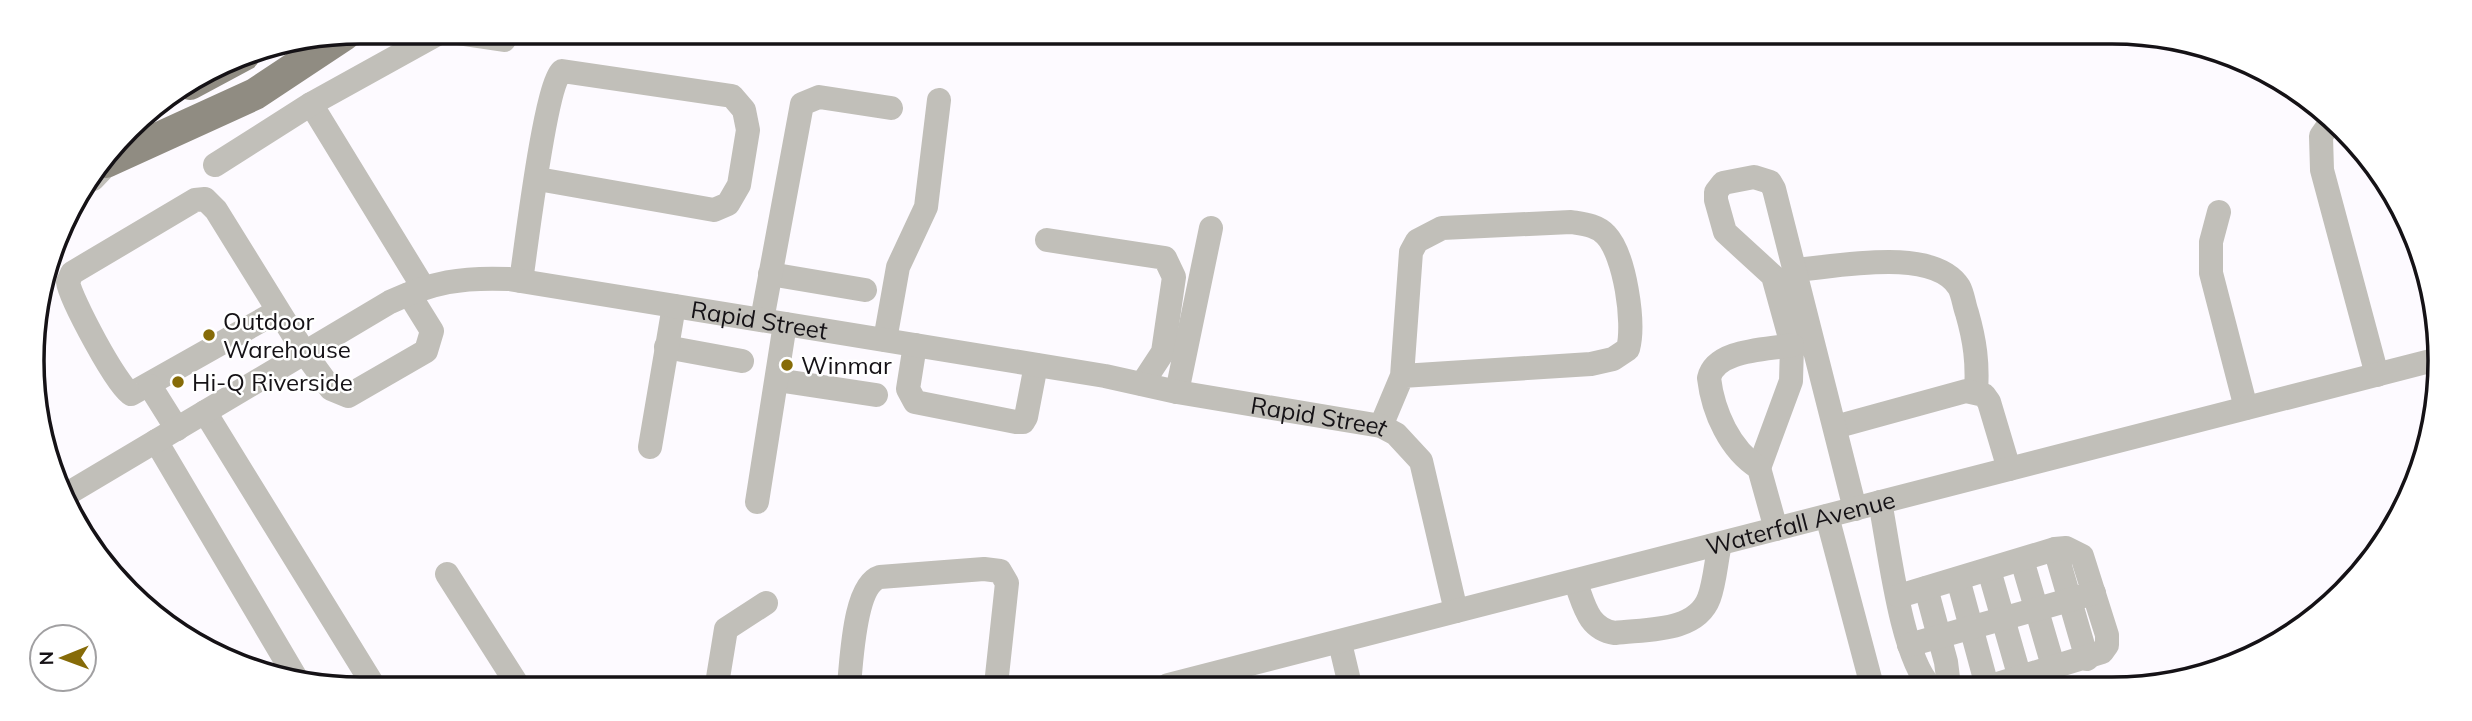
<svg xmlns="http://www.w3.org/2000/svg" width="2472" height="721" viewBox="0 0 2472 721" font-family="Mulish,sans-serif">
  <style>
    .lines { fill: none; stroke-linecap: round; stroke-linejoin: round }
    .minor { stroke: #c1bfb9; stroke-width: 24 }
    .major { stroke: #908c82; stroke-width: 32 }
    .poi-dot { fill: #866b08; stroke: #fff; stroke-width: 2.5 }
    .labels { text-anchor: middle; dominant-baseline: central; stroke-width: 5; stroke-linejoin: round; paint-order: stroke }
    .street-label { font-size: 24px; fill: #151216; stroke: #fff }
    .poi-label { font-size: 24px; fill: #151216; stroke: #fff; text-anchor: start }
    .rim { fill: none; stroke: #151216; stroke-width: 3.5 }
  </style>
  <rect width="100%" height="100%" fill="#fdfaff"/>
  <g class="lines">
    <g class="minor">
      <path d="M 450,32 L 504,40"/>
      <path d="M 311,104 L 423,287"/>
      <path d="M 2330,123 L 2321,136 L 2322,170 L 2377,375"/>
      <path d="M 215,165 L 311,104 L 441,32"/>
      <path d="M 93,179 L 110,161"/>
      <path d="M 2219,212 L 2211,242 L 2211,273 L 2246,408"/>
      <path d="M 1047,240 L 1165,258 L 1174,277 L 1163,352 L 1142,384"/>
      <path d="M 1795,270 C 1836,267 1933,246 1959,287 C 1963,294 1964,305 1967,313 C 1975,341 1978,363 1976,392"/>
      <path d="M 770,274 L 865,290"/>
      <path d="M 521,281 C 526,248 545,86 562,71 L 732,96 L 744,110 L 748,130 L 739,185 L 728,204 L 714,210 L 538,179"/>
      <path d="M 278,311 L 131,394 C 118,388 70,298 68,282 L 72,273 L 195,200 L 205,199 L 216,210 L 304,352 L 331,389 L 348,396 L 426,351 L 432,331 L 409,294"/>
      <path d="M 762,320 L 802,104 L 819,97 L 891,108"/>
      <path d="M 885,340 L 898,267 L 926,207 L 939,100"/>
      <path d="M 915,345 L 908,389 L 915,402 L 1016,422 L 1023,422 L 1026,417 L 1036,365"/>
      <path d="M 666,347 L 742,361"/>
      <path d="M 777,380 L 876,395"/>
      <path d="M 150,386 L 177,429"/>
      <path d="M 1177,392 L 1211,228"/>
      <path d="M 205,412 L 372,683"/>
      <path d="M 1381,426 L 1402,376 L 1411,252 L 1417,241 L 1442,228 L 1571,222 C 1583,224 1597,225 1606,235 C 1625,255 1635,323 1628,349 L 1613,359 L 1591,364 L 1402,376"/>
      <path d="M 1835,427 L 1966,391 L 1984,395 L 1989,402 L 2009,469"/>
      <path d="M 156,441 L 299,683"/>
      <path d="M 650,447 L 674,306"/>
      <path d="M 1759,468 L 1791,381 L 1792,345 L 1773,276 L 1725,232 L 1716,200 L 1716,192 L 1723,183 L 1754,177 L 1770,182 L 1774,189 L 1855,509"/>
      <path id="s1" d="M 67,494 L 390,302 C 433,282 461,277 509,279 L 1105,376 L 1177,392 L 1381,426 L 1396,434 L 1421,461 L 1456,611"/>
      <path d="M 757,502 L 785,324"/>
      <path d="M 1880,502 C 1889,547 1901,656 1930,686"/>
      <path d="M 1827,516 L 1872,686"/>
      <path d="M 1776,529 L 1759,468 C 1730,450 1713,412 1709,378 C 1716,349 1767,350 1792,345"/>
      <path d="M 2055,549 L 2087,659"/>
      <path d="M 2022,560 L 2054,669"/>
      <path d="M 1989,570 L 2020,678"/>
      <path d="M 447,574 L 517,684"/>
      <path d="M 1958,579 L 1987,686"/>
      <path d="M 1575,581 C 1584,603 1587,629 1615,633 C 1645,629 1696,633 1709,598 C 1715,582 1716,561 1720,544"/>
      <path d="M 1926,588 L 1946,662 L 1949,686"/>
      <path d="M 1899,596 L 2055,549 L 2066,548 L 2082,556 L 2107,635 L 2107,645 L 2102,652 L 1991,686"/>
      <path d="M 1340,643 L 1350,685"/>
      <path d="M 1909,645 L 2094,593"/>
      <path d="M 717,684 L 726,629 L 766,603"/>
      <path d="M 849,684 C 852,659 854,585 880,577 L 984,569 L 1000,571 L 1007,583 L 996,685"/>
      <path id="s2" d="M 1168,685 L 2434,360"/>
    </g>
    <path class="major" d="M 190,84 L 244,55
      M 106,162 L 255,94 L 344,35"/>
  </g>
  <g class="poi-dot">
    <circle cx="209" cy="335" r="7"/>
    <circle cx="787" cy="365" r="7"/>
    <circle cx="178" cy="382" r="7"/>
  </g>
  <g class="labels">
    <g class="street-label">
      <text stroke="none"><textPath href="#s1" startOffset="752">Rapid Street</textPath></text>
      <text stroke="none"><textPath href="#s1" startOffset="1320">Rapid Street</textPath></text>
      <text stroke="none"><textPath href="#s2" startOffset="653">Waterfall Avenue</textPath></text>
    </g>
    <g class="poi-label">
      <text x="223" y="321">Outdoor<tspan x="223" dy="28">Warehouse</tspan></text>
      <text x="801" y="365">Winmar</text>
      <text x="192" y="382">Hi-Q Riverside</text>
    </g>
  </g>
  <path d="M0 0H2472V721H0ZM360 44H2112A316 316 0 0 1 2428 360V361A316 316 0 0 1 2112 677H360A316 316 0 0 1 44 361V360A316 316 0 0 1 360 44Z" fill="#fff" fill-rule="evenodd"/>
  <path class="rim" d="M360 44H2112A316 316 0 0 1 2428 360V361A316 316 0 0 1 2112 677H360A316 316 0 0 1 44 361V360A316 316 0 0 1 360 44Z"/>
  <g transform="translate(63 658) rotate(269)"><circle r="33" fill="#ffffff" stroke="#a1a0a2" stroke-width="2"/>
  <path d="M0-5L12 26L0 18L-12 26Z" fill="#866b08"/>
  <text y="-10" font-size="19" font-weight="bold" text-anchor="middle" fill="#151216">N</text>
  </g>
</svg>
